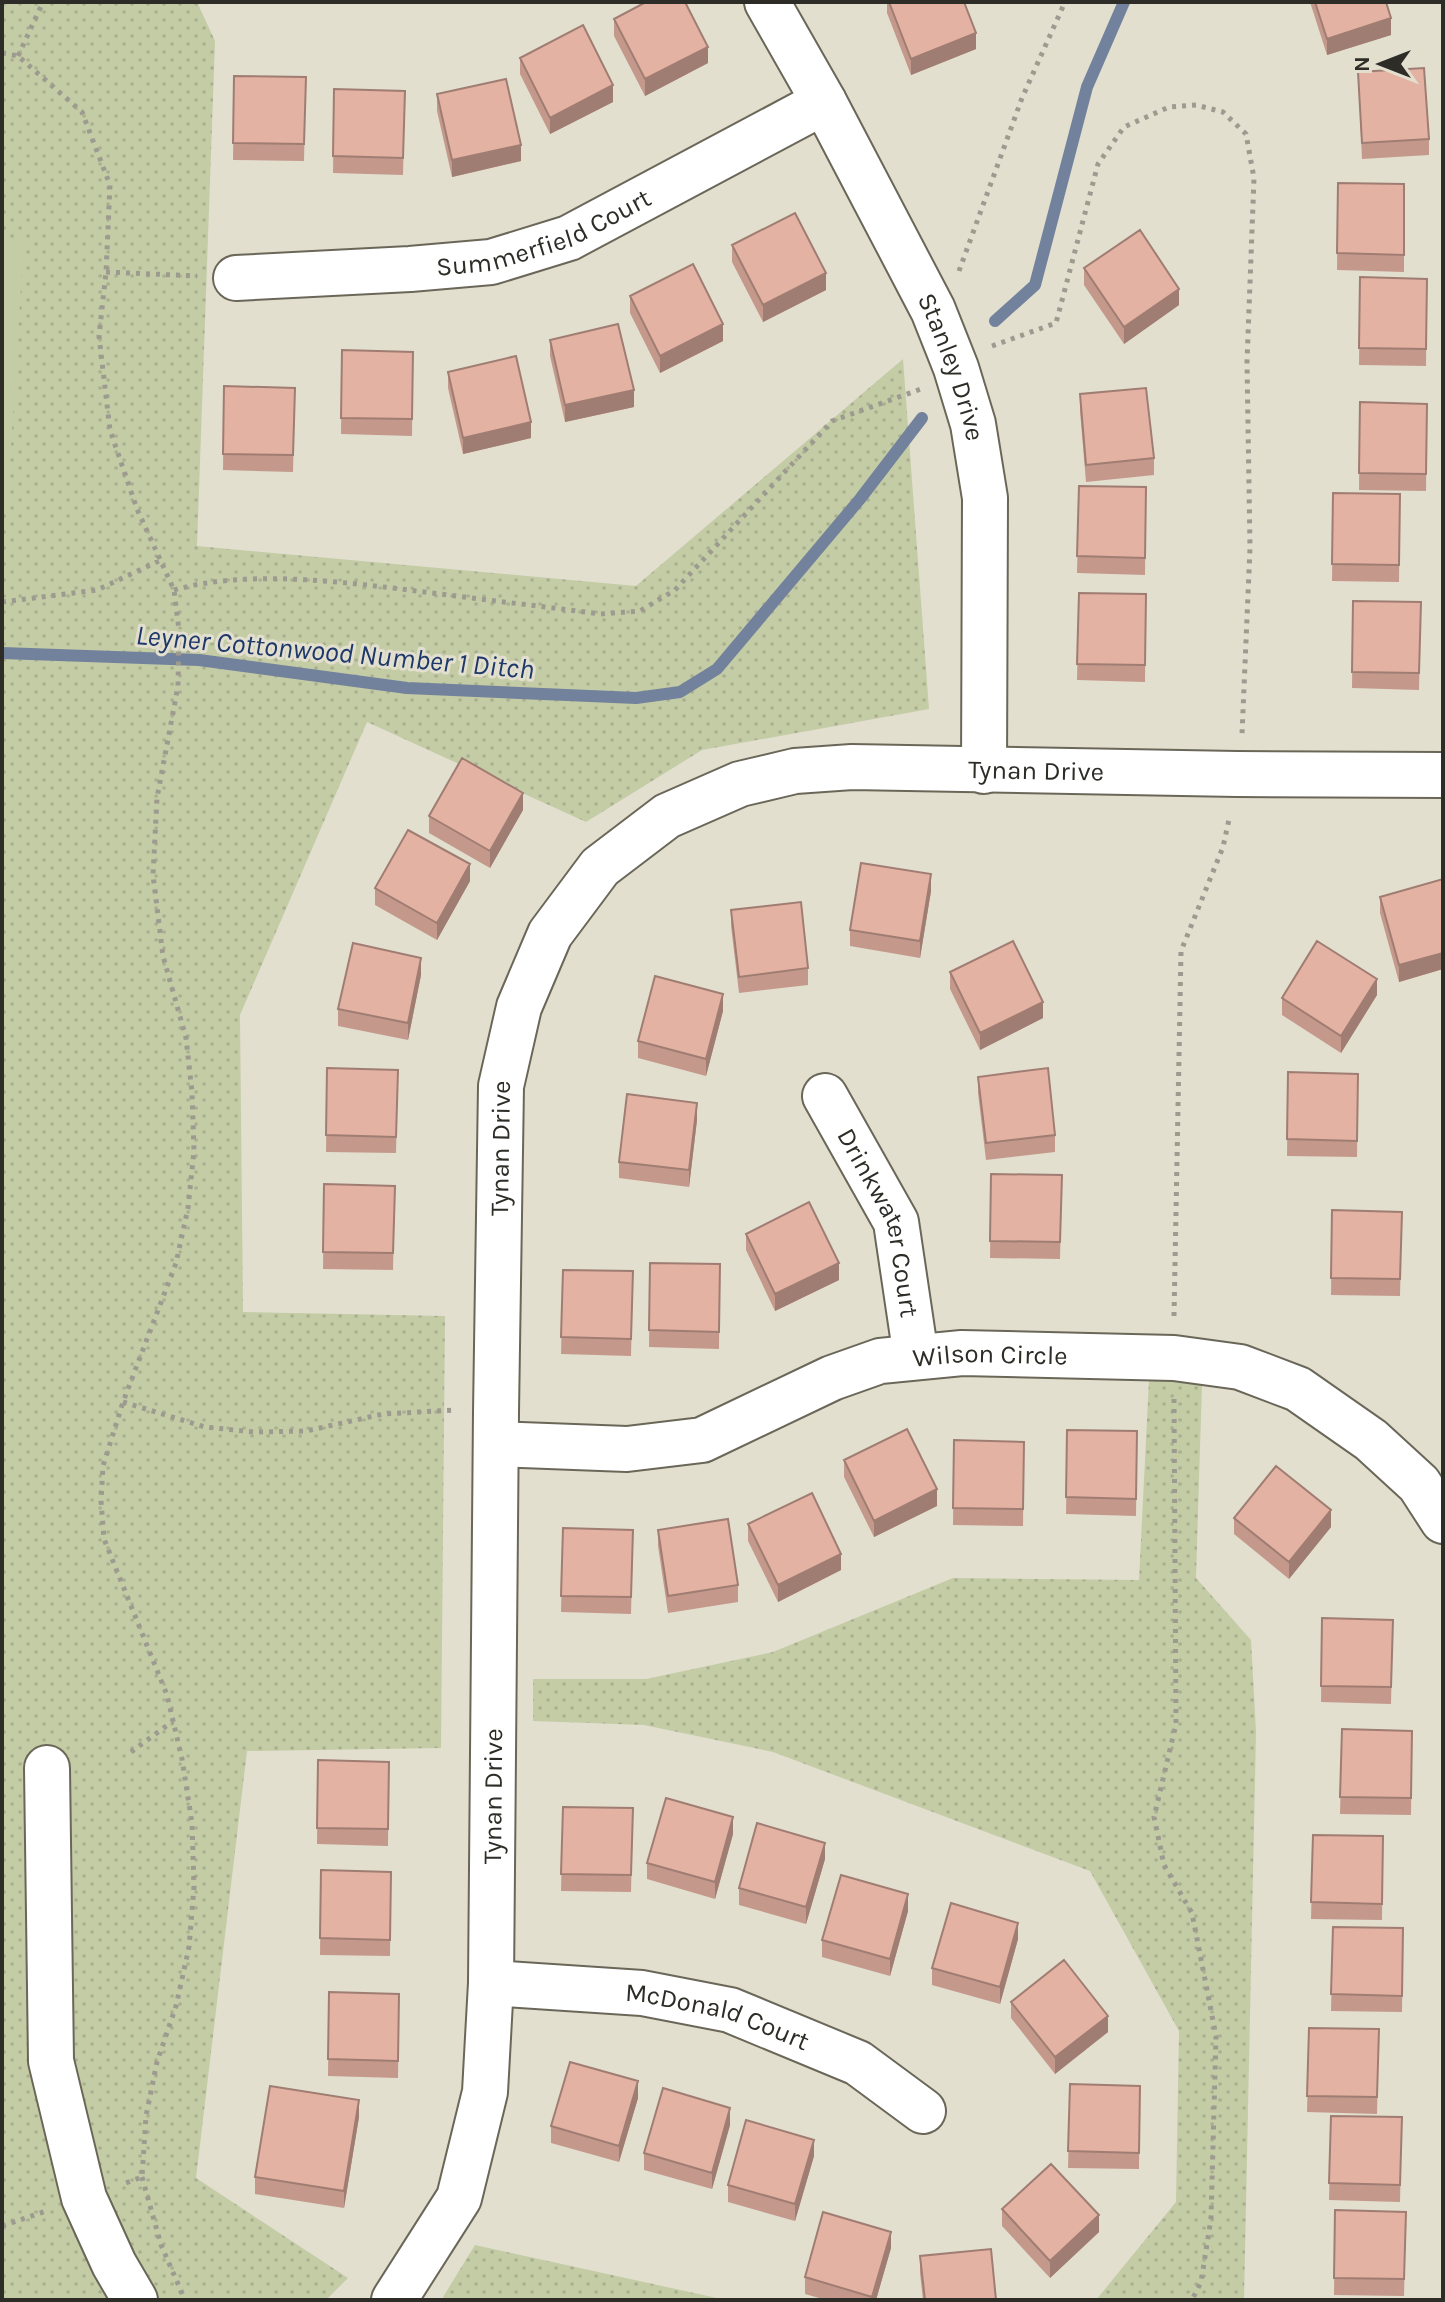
<svg xmlns="http://www.w3.org/2000/svg" width="1445" height="2302" viewBox="0 0 1445 2302" font-family="Karla,sans-serif">
  <style>
    .park { fill: url(#park-dots) }
    .pitch { fill: #c4cca6 }
    .lines { fill: none; stroke-linecap: round; stroke-linejoin: round }
    .stream { stroke: #73829c; stroke-width: 12 }
    .minor-casing { stroke: #6a6759; stroke-width: 48 }
    .path { stroke: #9d9b8f; stroke-width: 5; stroke-dasharray: 4 6; stroke-linecap: butt }
    .minor { stroke: #fff; stroke-width: 44 }
    .wall { fill: #c4998c }
    .shaded-wall { fill: #a07d72 }
    .building { fill: #e4b2a3; stroke: #a07d72; stroke-width: 2 }
    .labels { text-anchor: middle; dominant-baseline: central; stroke-width: 6; stroke-linejoin: round; paint-order: stroke }
    .street-label { font-size: 26px; fill: #2d2c26; stroke: #e2dfcf }
    .water-label { font-size: 28px; font-style: italic; fill: #1e3869; stroke: #e2dfcf }
  </style>
  <defs>
    <pattern id="park-dots" width="8" height="8" patternUnits="userSpaceOnUse" patternTransform="scale(2)"><rect width="8" height="8" fill="#c4cca6"/><path d="M2 2h.1M6 6h.1" fill="none" stroke="#a9af8f" stroke-width="1.8" stroke-linecap="round"/></pattern>
  </defs>
  <rect width="100%" height="100%" fill="#e2dfcf"/>
  <path class="park" d="M 2,2 L 197,2 L 215,41 L 197,546 L 636,586 L 903,359 L 929,709 L 702,750 L 586,822 L 367,722 L 240,1015 L 243,1312 L 445,1316 L 441,1748 L 247,1751 L 196,2178 L 348,2278 L 326,2300 L 2,2300 Z
    M 1149,1380 L 1202,1384 L 1196,1578 L 1251,1640 L 1256,1732 L 1244,2300 L 1096,2300 L 1176,2202 L 1179,2031 L 1090,1871 L 773,1752 L 644,1725 L 533,1721 L 533,1679 L 646,1679 L 773,1652 L 953,1578 L 1139,1580 Z
    M 475,2245 L 726,2300 L 446,2300 L 443,2297 Z"/>
  <path class="pitch" d="M 2,238 L 24,239 L 7,508 L 2,507 Z"/>
  <g class="lines">
    <path class="stream" d="M 995,321 L 1035,285 L 1087,87 L 1124,2
      M 2,653 L 199,660 L 407,688 L 636,698 L 680,692 L 717,669 L 860,499 L 922,418"/>
    <g class="minor-casing">
      <g id="minor">
        <path id="s1" d="M 767,2 L 824,102 L 933,310 L 956,368 L 973,424 L 985,498 L 984,771"/>
        <path id="s2" d="M 236,278 L 410,269 L 491,262 L 569,238 L 824,102"/>
        <path id="s3" d="M 825,1096 L 896,1222 L 916,1357"/>
        <path id="s4" d="M 496,1444 L 627,1449 L 702,1440 L 832,1378 L 880,1361 L 962,1353 L 1174,1358 L 1240,1367 L 1298,1389 L 1371,1440 L 1419,1484 L 1443,1521"/>
        <path d="M 47,1768 L 51,2061 L 84,2198 L 114,2264 L 135,2300"/>
        <path id="s5" d="M 491,1983 L 642,1993 L 730,2010 L 858,2063 L 923,2111"/>
        <path id="s6" d="M 394,2300 L 459,2198 L 485,2092 L 491,1983 L 496,1412 L 501,1086 L 519,1007 L 550,934 L 600,867 L 667,816 L 740,784 L 795,771 L 852,767 L 1237,774 L 1443,775"/>
      </g>
    </g>
    <path class="path" d="M 2,53 L 18,56 L 82,112 L 110,185 L 106,272 L 99,336 L 110,430 L 137,509 L 174,590 L 179,630 L 178,686 L 157,798 L 153,875 L 163,956 L 186,1038 L 192,1092 L 194,1151 L 188,1208 L 176,1263 L 123,1402 L 103,1466 L 101,1501 L 104,1539 L 167,1695 L 182,1759 L 192,1823 L 194,1887 L 189,1947 L 176,2006 L 157,2062 L 146,2116 L 142,2177 L 123,2184
      M 18,56 L 43,2
      M 959,271 L 1022,98 L 1065,2
      M 106,272 L 197,276
      M 992,346 L 1056,323 L 1098,164 L 1124,127 L 1169,107 L 1196,105 L 1223,112 L 1246,134 L 1254,178 L 1247,362 L 1250,548 L 1242,734
      M 174,590 C 248,569 342,582 417,591 C 478,599 539,606 600,614 L 640,611 L 675,590 L 832,421 L 921,389
      M 2,602 L 97,590 L 161,560
      M 1174,1316 L 1181,951 L 1223,847 L 1230,815
      M 1174,1399 L 1176,1724 L 1154,1817 L 1164,1865 L 1192,1913 L 1216,2036 L 1211,2219 L 1201,2282 L 1192,2300
      M 123,1402 L 205,1427 L 254,1432 L 306,1431 L 383,1414 L 455,1410
      M 131,1752 L 173,1721
      M 142,2177 L 161,2245 L 185,2300
      M 2,2226 L 46,2211"/>
    <use href="#minor" class="minor"/>
  </g>
  <path class="wall" d="M 887,2 L 964,2 L 976,49 L 911,75 L 887,13 Z
    M 1310,2 L 1386,2 L 1391,35 L 1327,55 Z
    M 614,19 L 708,63 L 645,96 L 614,36 Z
    M 520,58 L 613,102 L 550,134 L 520,74 Z
    M 1358,72 L 1429,139 L 1429,155 L 1362,159 Z
    M 234,76 L 306,77 L 304,161 L 233,160 Z
    M 334,89 L 405,91 L 403,175 L 333,173 Z
    M 437,94 L 521,161 L 452,177 L 437,111 Z
    M 1338,183 L 1404,184 L 1404,272 L 1337,270 Z
    M 732,245 L 826,290 L 763,322 L 732,262 Z
    M 1084,268 L 1179,305 L 1124,344 L 1084,285 Z
    M 1360,277 L 1427,279 L 1426,366 L 1359,365 Z
    M 630,296 L 723,341 L 660,373 L 630,313 Z
    M 550,340 L 634,407 L 565,422 L 550,356 Z
    M 342,350 L 413,352 L 412,436 L 341,434 Z
    M 448,372 L 531,438 L 463,454 L 448,388 Z
    M 224,386 L 295,388 L 293,472 L 223,470 Z
    M 1080,394 L 1154,458 L 1154,475 L 1086,482 L 1080,411 Z
    M 1360,402 L 1427,404 L 1426,491 L 1359,490 Z
    M 1079,486 L 1146,487 L 1145,575 L 1077,573 Z
    M 1333,493 L 1400,494 L 1399,582 L 1332,581 Z
    M 1079,593 L 1146,594 L 1145,682 L 1077,680 Z
    M 1353,601 L 1421,602 L 1419,690 L 1352,688 Z
    M 523,810 L 490,868 L 429,833 L 429,816 Z
    M 1443,879 L 1443,969 L 1399,982 L 1380,913 L 1380,897 Z
    M 470,881 L 437,940 L 375,905 L 375,888 Z
    M 931,891 L 920,958 L 850,946 L 850,930 Z
    M 731,910 L 808,968 L 808,985 L 739,993 L 731,926 Z
    M 950,972 L 1043,1018 L 980,1050 L 950,989 Z
    M 421,975 L 408,1040 L 338,1026 L 338,1009 Z
    M 1377,995 L 1341,1053 L 1282,1015 L 1282,998 Z
    M 723,1011 L 706,1076 L 638,1058 L 638,1041 Z
    M 327,1068 L 398,1070 L 396,1153 L 326,1152 Z
    M 1288,1072 L 1358,1074 L 1357,1157 L 1287,1156 Z
    M 978,1077 L 1055,1135 L 1055,1152 L 986,1160 L 978,1093 Z
    M 697,1120 L 689,1187 L 619,1178 L 619,1162 Z
    M 991,1174 L 1062,1175 L 1060,1259 L 990,1258 Z
    M 324,1184 L 395,1186 L 393,1270 L 323,1269 Z
    M 1332,1210 L 1402,1212 L 1400,1296 L 1331,1295 Z
    M 746,1234 L 839,1280 L 775,1311 L 746,1250 Z
    M 650,1263 L 720,1264 L 719,1349 L 649,1347 Z
    M 563,1270 L 633,1271 L 631,1356 L 561,1354 Z
    M 1067,1430 L 1137,1431 L 1136,1516 L 1066,1514 Z
    M 954,1440 L 1024,1442 L 1023,1526 L 953,1525 Z
    M 844,1460 L 937,1506 L 874,1537 L 844,1477 Z
    M 1234,1518 L 1331,1527 L 1289,1579 L 1234,1534 Z
    M 748,1524 L 841,1570 L 778,1602 L 748,1541 Z
    M 563,1528 L 633,1530 L 631,1614 L 561,1612 Z
    M 658,1530 L 738,1585 L 738,1602 L 668,1613 L 658,1546 Z
    M 1322,1618 L 1393,1620 L 1391,1704 L 1321,1702 Z
    M 1342,1729 L 1412,1731 L 1411,1815 L 1340,1814 Z
    M 318,1760 L 389,1762 L 388,1846 L 317,1844 Z
    M 563,1807 L 633,1808 L 631,1892 L 561,1891 Z
    M 733,1834 L 715,1899 L 647,1879 L 647,1863 Z
    M 1313,1835 L 1383,1836 L 1382,1920 L 1311,1919 Z
    M 825,1859 L 806,1924 L 739,1905 L 739,1888 Z
    M 321,1870 L 391,1872 L 390,1956 L 320,1955 Z
    M 908,1911 L 890,1976 L 822,1957 L 822,1940 Z
    M 1333,1927 L 1403,1928 L 1402,2012 L 1331,2011 Z
    M 1018,1939 L 1000,2004 L 932,1985 L 932,1968 Z
    M 329,1992 L 399,1994 L 398,2078 L 328,2076 Z
    M 1011,2002 L 1108,2032 L 1055,2074 L 1011,2018 Z
    M 1309,2028 L 1379,2029 L 1377,2114 L 1307,2112 Z
    M 1070,2084 L 1140,2086 L 1139,2169 L 1068,2168 Z
    M 638,2098 L 619,2162 L 551,2143 L 551,2126 Z
    M 1331,2116 L 1402,2117 L 1400,2202 L 1329,2200 Z
    M 359,2117 L 344,2208 L 255,2194 L 255,2177 Z
    M 730,2125 L 712,2189 L 644,2170 L 644,2153 Z
    M 814,2156 L 795,2221 L 728,2202 L 728,2185 Z
    M 1002,2209 L 1099,2232 L 1050,2278 L 1002,2226 Z
    M 1335,2210 L 1406,2212 L 1404,2296 L 1334,2295 Z
    M 891,2248 L 876,2300 L 826,2300 L 805,2294 L 805,2277 Z
    M 920,2256 L 996,2300 L 923,2300 L 920,2273 Z"/>
  <path class="shaded-wall" d="M 1391,18 L 1391,35 L 1327,55 L 1327,39 Z
    M 976,33 L 976,49 L 911,75 L 911,59 Z
    M 708,47 L 708,63 L 645,96 L 645,79 Z
    M 613,85 L 613,102 L 550,134 L 550,118 Z
    M 521,145 L 521,161 L 452,177 L 452,160 Z
    M 826,273 L 826,290 L 763,322 L 763,305 Z
    M 1179,289 L 1179,305 L 1124,344 L 1124,327 Z
    M 723,324 L 723,341 L 660,373 L 660,356 Z
    M 634,390 L 634,407 L 565,422 L 565,405 Z
    M 531,422 L 531,438 L 463,454 L 463,438 Z
    M 523,793 L 523,810 L 490,868 L 490,851 Z
    M 470,864 L 470,881 L 437,940 L 437,923 Z
    M 931,874 L 931,891 L 920,958 L 920,941 Z
    M 1443,953 L 1443,969 L 1399,982 L 1399,965 Z
    M 421,958 L 421,975 L 408,1040 L 408,1023 Z
    M 1377,979 L 1377,995 L 1341,1053 L 1341,1036 Z
    M 723,994 L 723,1011 L 706,1076 L 706,1059 Z
    M 1043,1002 L 1043,1018 L 980,1050 L 980,1033 Z
    M 697,1103 L 697,1120 L 689,1187 L 689,1170 Z
    M 839,1263 L 839,1280 L 775,1311 L 775,1294 Z
    M 937,1489 L 937,1506 L 874,1537 L 874,1521 Z
    M 1331,1510 L 1331,1527 L 1289,1579 L 1289,1562 Z
    M 841,1554 L 841,1570 L 778,1602 L 778,1585 Z
    M 733,1817 L 733,1834 L 715,1899 L 715,1882 Z
    M 825,1843 L 825,1859 L 806,1924 L 806,1907 Z
    M 908,1894 L 908,1911 L 890,1976 L 890,1959 Z
    M 1018,1923 L 1018,1939 L 1000,2004 L 1000,1987 Z
    M 1108,2016 L 1108,2032 L 1055,2074 L 1055,2057 Z
    M 638,2081 L 638,2098 L 619,2162 L 619,2146 Z
    M 359,2100 L 359,2117 L 344,2208 L 344,2191 Z
    M 730,2108 L 730,2125 L 712,2189 L 712,2173 Z
    M 814,2140 L 814,2156 L 795,2221 L 795,2204 Z
    M 1099,2215 L 1099,2232 L 1050,2278 L 1050,2261 Z
    M 891,2232 L 891,2248 L 876,2300 L 872,2300 Z"/>
  <path class="building" d="M 646,2 L 685,2 L 708,47 L 645,79 L 614,19 Z
    M 889,2 L 964,2 L 976,33 L 911,59 Z
    M 1315,2 L 1386,2 L 1391,18 L 1327,39 Z
    M 583,25 L 613,85 L 550,118 L 520,58 Z
    M 1424,68 L 1429,139 L 1362,143 L 1358,72 Z
    M 234,76 L 306,77 L 304,144 L 233,143 Z
    M 506,79 L 521,145 L 452,160 L 437,94 Z
    M 334,89 L 405,91 L 403,158 L 333,156 Z
    M 1338,183 L 1404,184 L 1404,255 L 1337,253 Z
    M 795,213 L 826,273 L 763,305 L 732,245 Z
    M 1140,230 L 1179,289 L 1124,327 L 1084,268 Z
    M 693,264 L 723,324 L 660,356 L 630,296 Z
    M 1360,277 L 1427,279 L 1426,349 L 1359,348 Z
    M 618,324 L 634,390 L 565,405 L 550,340 Z
    M 342,350 L 413,352 L 412,419 L 341,418 Z
    M 516,356 L 531,422 L 463,438 L 448,372 Z
    M 224,386 L 295,388 L 293,455 L 223,454 Z
    M 1146,388 L 1154,458 L 1086,465 L 1080,394 Z
    M 1360,402 L 1427,404 L 1426,474 L 1359,473 Z
    M 1079,486 L 1146,487 L 1145,558 L 1077,556 Z
    M 1333,493 L 1400,494 L 1399,565 L 1332,564 Z
    M 1079,593 L 1146,594 L 1145,665 L 1077,664 Z
    M 1353,601 L 1421,602 L 1419,673 L 1352,672 Z
    M 462,758 L 523,793 L 490,851 L 429,816 Z
    M 408,830 L 470,864 L 437,923 L 375,888 Z
    M 861,863 L 931,874 L 920,941 L 850,930 Z
    M 1443,879 L 1443,953 L 1399,965 L 1380,897 Z
    M 801,902 L 808,968 L 739,977 L 731,910 Z
    M 1013,941 L 1043,1002 L 980,1033 L 950,972 Z
    M 1317,941 L 1377,979 L 1341,1036 L 1282,998 Z
    M 353,943 L 421,958 L 408,1023 L 338,1009 Z
    M 655,976 L 723,994 L 706,1059 L 638,1041 Z
    M 327,1068 L 398,1070 L 396,1137 L 326,1135 Z
    M 1048,1068 L 1055,1135 L 986,1143 L 978,1077 Z
    M 1288,1072 L 1358,1074 L 1357,1141 L 1287,1139 Z
    M 627,1094 L 697,1103 L 689,1170 L 619,1162 Z
    M 991,1174 L 1062,1175 L 1060,1242 L 990,1241 Z
    M 324,1184 L 395,1186 L 393,1253 L 323,1252 Z
    M 809,1202 L 839,1263 L 775,1294 L 746,1234 Z
    M 1332,1210 L 1402,1212 L 1400,1279 L 1331,1278 Z
    M 650,1263 L 720,1264 L 719,1332 L 649,1330 Z
    M 563,1270 L 633,1271 L 631,1339 L 561,1337 Z
    M 907,1429 L 937,1489 L 874,1521 L 844,1460 Z
    M 1067,1430 L 1137,1431 L 1136,1499 L 1066,1497 Z
    M 954,1440 L 1024,1442 L 1023,1509 L 953,1508 Z
    M 1276,1466 L 1331,1510 L 1289,1562 L 1234,1518 Z
    M 812,1493 L 841,1554 L 778,1585 L 748,1524 Z
    M 728,1519 L 738,1585 L 668,1596 L 658,1530 Z
    M 563,1528 L 633,1530 L 631,1597 L 561,1596 Z
    M 1322,1618 L 1393,1620 L 1391,1687 L 1321,1686 Z
    M 1342,1729 L 1412,1731 L 1411,1798 L 1340,1797 Z
    M 318,1760 L 389,1762 L 388,1829 L 317,1828 Z
    M 666,1798 L 733,1817 L 715,1882 L 647,1863 Z
    M 563,1807 L 633,1808 L 631,1875 L 561,1874 Z
    M 757,1823 L 825,1843 L 806,1907 L 739,1888 Z
    M 1313,1835 L 1383,1836 L 1382,1904 L 1311,1902 Z
    M 321,1870 L 391,1872 L 390,1940 L 320,1938 Z
    M 841,1875 L 908,1894 L 890,1959 L 822,1940 Z
    M 951,1903 L 1018,1923 L 1000,1987 L 932,1968 Z
    M 1333,1927 L 1403,1928 L 1402,1996 L 1331,1994 Z
    M 1064,1960 L 1108,2016 L 1055,2057 L 1011,2002 Z
    M 329,1992 L 399,1994 L 398,2061 L 328,2059 Z
    M 1309,2028 L 1379,2029 L 1377,2097 L 1307,2096 Z
    M 570,2062 L 638,2081 L 619,2146 L 551,2126 Z
    M 1070,2084 L 1140,2086 L 1139,2153 L 1068,2151 Z
    M 270,2086 L 359,2100 L 344,2191 L 255,2177 Z
    M 663,2088 L 730,2108 L 712,2173 L 644,2153 Z
    M 1331,2116 L 1402,2117 L 1400,2185 L 1329,2183 Z
    M 746,2120 L 814,2140 L 795,2204 L 728,2185 Z
    M 1051,2164 L 1099,2215 L 1050,2261 L 1002,2209 Z
    M 1335,2210 L 1406,2212 L 1404,2279 L 1334,2278 Z
    M 823,2212 L 891,2232 L 872,2297 L 805,2277 Z
    M 991,2249 L 996,2300 L 925,2300 L 920,2256 Z"/>
  <g class="labels">
    <g class="street-label">
      <text stroke="none"><textPath href="#s2" startOffset="314">Summerfield Court</textPath></text>
      <text stroke="none"><textPath href="#s1" startOffset="410">Stanley Drive</textPath></text>
      <text stroke="none"><textPath href="#s6" startOffset="1942">Tynan Drive</textPath></text>
      <text stroke="none"><textPath href="#s6" startOffset="1174">Tynan Drive</textPath></text>
      <text stroke="none"><textPath href="#s3" startOffset="140">Drinkwater Court</textPath></text>
      <text stroke="none"><textPath href="#s4" startOffset="512">Wilson Circle</textPath></text>
      <text stroke="none"><textPath href="#s6" startOffset="526">Tynan Drive</textPath></text>
      <text stroke="none"><textPath href="#s5" startOffset="230">McDonald Court</textPath></text>
    </g>
    <g class="water-label">
      <text transform="translate(335 652) rotate(5)">Leyner Cottonwood Number 1 Ditch</text>
    </g>
  </g>
  <rect width="1445" height="2302" fill="none" stroke="#2d2c26" stroke-width="8"/>
  <g transform="translate(1381 64) rotate(270)" stroke="#e2dfcf" stroke-width="6" paint-order="stroke">
  <path d="M0-6L14 30L0 20L-14 30Z" fill="#2d2c26"/>
  <text y="-12" font-size="22" font-weight="bold" text-anchor="middle" fill="#2d2c26">N</text>
  </g>
</svg>
